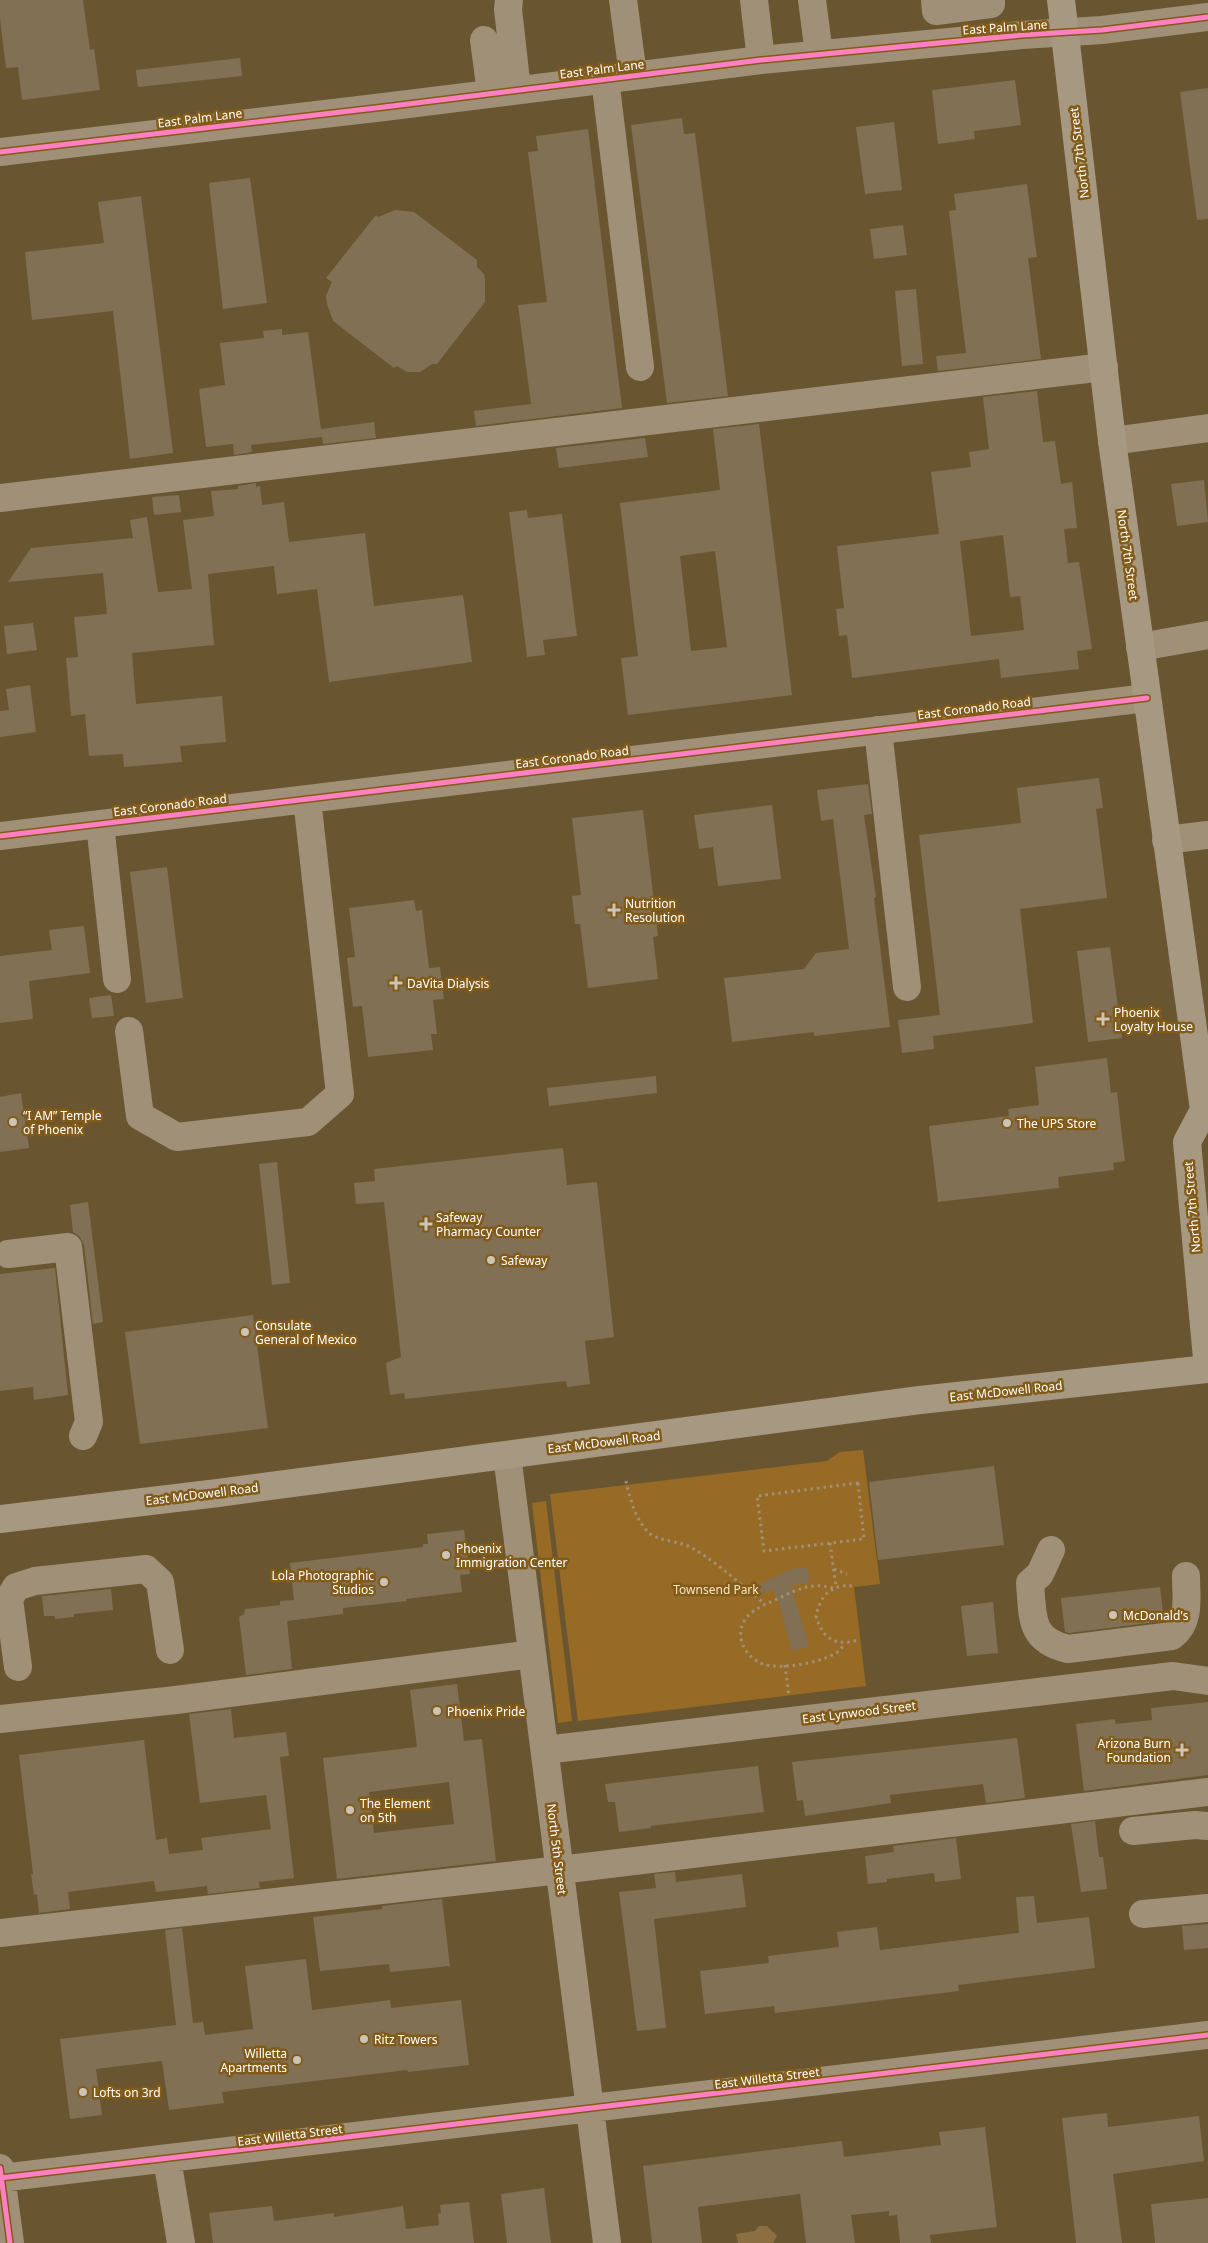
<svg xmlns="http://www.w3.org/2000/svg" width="1208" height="2243" viewBox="0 0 1208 2243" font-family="'Noto Sans',sans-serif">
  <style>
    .green { fill: #976b26 }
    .water { fill: #8c6f40 }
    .building { fill: #817054; fill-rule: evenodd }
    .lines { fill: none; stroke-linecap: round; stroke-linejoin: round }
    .path { stroke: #a09077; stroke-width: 3; stroke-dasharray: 2.5 4; stroke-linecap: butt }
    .minor { stroke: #a09077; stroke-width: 28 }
    .major { stroke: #a79981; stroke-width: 28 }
    .cycleway-casing { stroke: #825b19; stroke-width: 8 }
    .cycleway { stroke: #ff80c0; stroke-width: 5 }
    .poi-dot { fill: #cbc4b7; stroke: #825b19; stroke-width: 2 }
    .labels { text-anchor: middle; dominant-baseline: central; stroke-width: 5; stroke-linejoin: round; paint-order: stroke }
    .street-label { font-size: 12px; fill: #fff; stroke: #825b19 }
    .poi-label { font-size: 12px; fill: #fff; stroke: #825b19; text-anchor: start }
    .park-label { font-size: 12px; fill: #f9e3c1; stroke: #825b19 }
  </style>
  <rect width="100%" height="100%" fill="#6a5531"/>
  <path class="green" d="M 863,1450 L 880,1584 L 854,1587 L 866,1686 L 578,1721 L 550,1494 L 827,1461 L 840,1452 Z
    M 546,1501 L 572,1721 L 558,1723 L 532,1503 Z"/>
  <path class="water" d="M 759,2226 L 767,2226 L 777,2236 L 773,2243 L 738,2243 L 736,2234 L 755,2231 Z"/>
  <path class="building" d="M 0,0 L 83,0 L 90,50 L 94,49 L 100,90 L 22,100 L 18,67 L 6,68 L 0,19 Z
    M 240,58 L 242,76 L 138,87 L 136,70 Z
    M 1015,80 L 1021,125 L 974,131 L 975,139 L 938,144 L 932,90 Z
    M 1208,88 L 1208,219 L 1197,220 L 1180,92 Z
    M 682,118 L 684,134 L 695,133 L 728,396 L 667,403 L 631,125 Z
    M 894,122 L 902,190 L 865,194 L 856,127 Z
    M 588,129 L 622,408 L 476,426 L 474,411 L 531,404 L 518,305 L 547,302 L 528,152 L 538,151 L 536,136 Z
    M 250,178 L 267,303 L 223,309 L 209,183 Z
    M 1027,184 L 1037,257 L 1028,258 L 1041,359 L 938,371 L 936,356 L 966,353 L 949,211 L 956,210 L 954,194 Z
    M 141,196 L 173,453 L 130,459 L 113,311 L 32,320 L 25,252 L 104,243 L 98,202 Z
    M 395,210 L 414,212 L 477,260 L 477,267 L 484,274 L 485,280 L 485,302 L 437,364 L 432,364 L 420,372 L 407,372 L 397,366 L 394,368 L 333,321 L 327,304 L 326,296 L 332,282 L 326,278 L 376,215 L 378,217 Z
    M 903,225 L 907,255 L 874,259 L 870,229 Z
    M 916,289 L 923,364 L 902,366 L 895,291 Z
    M 282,329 L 282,335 L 308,332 L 322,437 L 251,445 L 252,452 L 234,455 L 233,444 L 206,447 L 199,389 L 225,385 L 220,343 L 264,338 L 263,331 Z
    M 1037,391 L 1043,442 L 1055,441 L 1061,484 L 1072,482 L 1077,528 L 1064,529 L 1068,563 L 1079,562 L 1092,649 L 1077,651 L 1079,669 L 1001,678 L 999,659 L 852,678 L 847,635 L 839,636 L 836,609 L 844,608 L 837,546 L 939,534 L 931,472 L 971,467 L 969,452 L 989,449 L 983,397 ZM 1003,535 L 1010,597 L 1020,596 L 1024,630 L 971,636 L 960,541 Z
    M 374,422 L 376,438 L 323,444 L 321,429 Z
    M 759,424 L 792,695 L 628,715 L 621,658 L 638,656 L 620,503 L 720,490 L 713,429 ZM 715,551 L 727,647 L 691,651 L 680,556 Z
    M 645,438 L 648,457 L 559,468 L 556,448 Z
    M 1204,480 L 1208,522 L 1177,526 L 1171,484 Z
    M 256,483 L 256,487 L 260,486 L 262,505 L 284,502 L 289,542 L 365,533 L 374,606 L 463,595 L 472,662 L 329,682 L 317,589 L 277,594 L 274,566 L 208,574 L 214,645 L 132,653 L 136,704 L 222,696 L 226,742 L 180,746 L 182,762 L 124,767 L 123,754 L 89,756 L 85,714 L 71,716 L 66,658 L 78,657 L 74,617 L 107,614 L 103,573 L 8,582 L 31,548 L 133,538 L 130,520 L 147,517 L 158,592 L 192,589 L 183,520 L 214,516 L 211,491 L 238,489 L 238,486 Z
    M 179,495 L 181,512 L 154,515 L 152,497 Z
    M 527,510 L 528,518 L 562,514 L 577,636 L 543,640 L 545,655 L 527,657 L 509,512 Z
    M 33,623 L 37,650 L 7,654 L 4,626 Z
    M 30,685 L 36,732 L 0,737 L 0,711 L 9,710 L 6,689 Z
    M 1099,778 L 1103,808 L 1096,809 L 1107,898 L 1020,909 L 1033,1023 L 933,1036 L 934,1049 L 902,1053 L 898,1020 L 940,1015 L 919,835 L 1021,823 L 1017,788 Z
    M 868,784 L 872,814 L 864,815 L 876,897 L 874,898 L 890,1027 L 814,1036 L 814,1032 L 732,1042 L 724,978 L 804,969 L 816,953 L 849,949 L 833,819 L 821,821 L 817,790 Z
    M 772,805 L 781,879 L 718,886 L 713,847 L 699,849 L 694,815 Z
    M 643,810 L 658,936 L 653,937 L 658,979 L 588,988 L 580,924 L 575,924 L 572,896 L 581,895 L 572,818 Z
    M 167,867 L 183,998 L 146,1003 L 130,872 Z
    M 414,900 L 416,911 L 422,910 L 429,968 L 440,967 L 444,999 L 433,1000 L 437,1034 L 431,1034 L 433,1050 L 368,1057 L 362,1006 L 353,1007 L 347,958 L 355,957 L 349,908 Z
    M 84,926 L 90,973 L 29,981 L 33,1019 L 0,1023 L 0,956 L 52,950 L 49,930 Z
    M 1110,947 L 1122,1038 L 1088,1042 L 1077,951 Z
    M 111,995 L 114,1016 L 92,1018 L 89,998 Z
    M 1107,1058 L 1111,1093 L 1117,1092 L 1125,1161 L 1113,1163 L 1114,1170 L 1058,1177 L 1059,1188 L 938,1202 L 929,1126 L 1009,1116 L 1008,1109 L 1039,1105 L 1035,1067 Z
    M 656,1076 L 657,1093 L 549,1106 L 547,1088 Z
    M 21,1093 L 29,1148 L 0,1152 L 0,1097 Z
    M 563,1148 L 567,1185 L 597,1182 L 614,1337 L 585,1341 L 590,1384 L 567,1387 L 566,1381 L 405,1399 L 404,1393 L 390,1395 L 386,1363 L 401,1357 L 384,1202 L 356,1204 L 354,1183 L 375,1181 L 374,1169 Z
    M 277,1162 L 290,1283 L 272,1285 L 259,1164 Z
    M 88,1202 L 103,1322 L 93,1324 L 84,1245 L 80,1237 L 73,1232 L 70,1205 Z
    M 55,1268 L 68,1395 L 34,1400 L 33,1387 L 0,1391 L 0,1274 Z
    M 253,1315 L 268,1428 L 140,1444 L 125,1332 Z
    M 994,1466 L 1004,1545 L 878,1560 L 869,1482 Z
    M 464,1530 L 470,1574 L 460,1575 L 462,1592 L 406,1599 L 407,1601 L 343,1608 L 343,1614 L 287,1621 L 292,1669 L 246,1675 L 239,1617 L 244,1614 L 245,1609 L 280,1605 L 280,1601 L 294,1600 L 290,1563 L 423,1547 L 423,1544 L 428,1544 L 427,1534 Z
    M 807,1566 L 810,1582 L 791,1586 L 809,1646 L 792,1651 L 778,1601 L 773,1590 L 753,1595 L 751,1588 L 789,1570 Z
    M 1160,1587 L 1164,1621 L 1069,1633 L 1065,1632 L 1061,1598 Z
    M 111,1589 L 113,1610 L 74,1614 L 74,1617 L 55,1619 L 55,1616 L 44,1616 L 42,1596 Z
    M 993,1602 L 998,1653 L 967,1656 L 961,1606 Z
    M 457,1684 L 464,1741 L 482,1739 L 496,1861 L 337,1879 L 323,1758 L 417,1747 L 410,1690 ZM 449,1782 L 454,1824 L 374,1833 L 369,1792 Z
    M 1208,1702 L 1208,1775 L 1084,1791 L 1076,1724 L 1115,1719 L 1116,1724 L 1152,1720 L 1151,1708 Z
    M 231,1709 L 234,1738 L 286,1732 L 289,1756 L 280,1757 L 294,1878 L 259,1882 L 260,1888 L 208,1894 L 207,1886 L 156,1892 L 154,1881 L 68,1892 L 70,1909 L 39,1913 L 37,1894 L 34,1895 L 31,1874 L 33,1874 L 19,1755 L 144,1740 L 156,1840 L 167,1838 L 169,1854 L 203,1850 L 201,1838 L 271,1829 L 266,1795 L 200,1803 L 189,1714 Z
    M 1017,1738 L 1025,1798 L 986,1803 L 983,1784 L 890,1795 L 891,1803 L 805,1816 L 803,1800 L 797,1801 L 792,1762 Z
    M 758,1766 L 764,1812 L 651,1826 L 651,1828 L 619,1832 L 615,1802 L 608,1802 L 605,1784 Z
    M 1095,1821 L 1099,1857 L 1103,1857 L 1107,1889 L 1081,1892 L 1071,1824 Z
    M 956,1838 L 961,1879 L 935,1882 L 934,1873 L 887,1879 L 887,1882 L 868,1884 L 865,1856 L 894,1852 L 893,1846 Z
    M 675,1872 L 676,1882 L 742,1874 L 746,1907 L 654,1919 L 666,2028 L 637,2031 L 619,1892 L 656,1888 L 654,1874 Z
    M 1034,1896 L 1037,1923 L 1089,1917 L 1095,1968 L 958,1985 L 959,1991 L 775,2013 L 774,2006 L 705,2014 L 700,1971 L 769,1963 L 768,1956 L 839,1947 L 837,1932 L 877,1927 L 880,1950 L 1019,1933 L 1016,1897 Z
    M 442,1899 L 450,1966 L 390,1972 L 389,1964 L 320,1971 L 313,1917 L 382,1909 L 382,1906 Z
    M 1208,1924 L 1208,1948 L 1184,1950 L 1182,1926 Z
    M 182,1928 L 193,2023 L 203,2022 L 205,2035 L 253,2029 L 245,1966 L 306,1959 L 312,2010 L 390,2000 L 391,2008 L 461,2000 L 469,2065 L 408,2072 L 407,2070 L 222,2092 L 224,2103 L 169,2110 L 162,2061 L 96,2069 L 102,2115 L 70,2119 L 60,2039 L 176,2025 L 165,1930 Z
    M 1107,2113 L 1108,2127 L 1199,2116 L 1204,2161 L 1113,2174 L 1122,2243 L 1076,2243 L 1062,2118 Z
    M 985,2127 L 997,2227 L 930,2235 L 931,2243 L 900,2243 L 897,2215 L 889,2216 L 889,2211 L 851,2215 L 855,2243 L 806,2243 L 800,2194 L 698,2207 L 702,2243 L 652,2243 L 643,2166 L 842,2141 L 844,2157 L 941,2145 L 939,2132 Z
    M 544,2188 L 551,2243 L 507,2243 L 501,2194 Z
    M 1208,2198 L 1208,2243 L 1155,2243 L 1151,2204 Z
    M 469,2202 L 474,2243 L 213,2243 L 209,2213 L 272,2206 L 274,2221 L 334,2213 L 334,2217 L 403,2206 L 406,2229 L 439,2225 L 438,2214 L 441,2213 L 440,2205 Z"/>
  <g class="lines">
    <path class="path" d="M 626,1481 C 630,1499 635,1519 649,1533 C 658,1541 680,1541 692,1548 C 717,1562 742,1586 765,1604
      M 858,1483 L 864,1539 L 764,1551 L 757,1496 Z
      M 830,1543 L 836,1587
      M 834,1569 L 847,1574
      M 852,1586 C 831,1584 820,1596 816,1616 C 822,1638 835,1647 858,1640
      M 833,1588 C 812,1582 798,1589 779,1598 C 769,1603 754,1608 746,1618 C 734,1635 744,1657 763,1664 C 780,1670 819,1663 834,1654 C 839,1652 842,1647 845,1644
      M 785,1665 L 789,1696"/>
    <path class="minor" d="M 509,0 L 508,9 L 517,90
      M 623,0 L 633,75
      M 754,0 L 761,60
      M 812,0 L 819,54
      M 935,0 L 936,11 L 991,4 L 991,0
      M 484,40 L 491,93
      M 605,79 L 640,367
      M 0,152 L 384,107 L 761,60 L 1022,35 L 1102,30 L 1208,17
      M 1112,441 L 1208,428
      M 0,498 L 1104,367
      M 1140,647 L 1208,635
      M 878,730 L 907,987
      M 100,824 L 117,979
      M 0,836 L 1147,698
      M 1166,840 L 1208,835
      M 129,1031 L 140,1116 L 177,1137 L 308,1122 L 340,1094 L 307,799
      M 8,1254 L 68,1247 L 89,1422 L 83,1436
      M 507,1455 L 607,2243
      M 1051,1550 L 1040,1574 L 1030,1583 C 1033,1617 1029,1640 1068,1649 L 1172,1636 C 1191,1622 1186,1596 1186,1576
      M 18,1667 L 9,1599 L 16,1587 L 35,1581 L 146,1569 L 160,1582 L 170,1650
      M 0,1719 L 176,1700 L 532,1654
      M 545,1750 L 1173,1676 L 1208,1681
      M 1133,1831 L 1195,1825 L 1208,1826
      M 1143,1914 L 1208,1908
      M 0,1933 L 560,1870 L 1208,1792
      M 167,2159 L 181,2243
      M 0,2168 L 10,2243
      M 0,2178 L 1208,2035"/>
    <path class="major" d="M 1061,0 L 1112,441 L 1194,1036 L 1204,1110 L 1208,1114
      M 0,1519 L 218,1493 L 920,1400 L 1208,1369 L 1187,1142 L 1204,1110"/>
    <g class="cycleway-casing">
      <path id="cycleway" d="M 0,152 L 384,107 L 761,60 L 1022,35 L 1102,30 L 1208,17
        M 0,836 L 1147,698
        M 0,2168 L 10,2243
        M 0,2178 L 1208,2035"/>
    </g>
    <use href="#cycleway" class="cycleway"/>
  </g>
  <g class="poi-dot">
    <path d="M611.5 902.5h5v5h5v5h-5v5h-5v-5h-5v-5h5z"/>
    <path d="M393.5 975.5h5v5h5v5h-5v5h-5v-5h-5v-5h5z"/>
    <path d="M1100.5 1011.5h5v5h5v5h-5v5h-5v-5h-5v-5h5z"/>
    <circle cx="13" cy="1122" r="5"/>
    <circle cx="1007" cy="1123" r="5"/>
    <path d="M423.5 1216.5h5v5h5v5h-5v5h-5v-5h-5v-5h5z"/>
    <circle cx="491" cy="1260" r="5"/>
    <circle cx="245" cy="1332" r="5"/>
    <circle cx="446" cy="1555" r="5"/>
    <circle cx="384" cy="1582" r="5"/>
    <circle cx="1113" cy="1615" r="5"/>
    <circle cx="437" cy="1711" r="5"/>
    <path d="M1179.5 1742.5h5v5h5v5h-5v5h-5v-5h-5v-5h5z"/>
    <circle cx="350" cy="1810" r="5"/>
    <circle cx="364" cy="2039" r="5"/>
    <circle cx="297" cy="2060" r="5"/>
    <circle cx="83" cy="2092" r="5"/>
  </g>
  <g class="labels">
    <g class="street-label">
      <text transform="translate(1005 27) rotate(-4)">East Palm Lane</text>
      <text transform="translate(602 69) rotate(-7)">East Palm Lane</text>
      <text transform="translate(200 118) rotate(-7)">East Palm Lane</text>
      <text transform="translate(1079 153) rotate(-97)">North 7th Street</text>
      <text transform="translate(1128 555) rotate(82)">North 7th Street</text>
      <text transform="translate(974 708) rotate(-7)">East Coronado Road</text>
      <text transform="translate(572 757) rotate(-7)">East Coronado Road</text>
      <text transform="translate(170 805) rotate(-7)">East Coronado Road</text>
      <text transform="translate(1192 1207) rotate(-95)">North 7th Street</text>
      <text transform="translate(1006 1391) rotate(-6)">East McDowell Road</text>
      <text transform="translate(604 1442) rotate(-7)">East McDowell Road</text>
      <text transform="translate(202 1494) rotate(-7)">East McDowell Road</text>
      <text transform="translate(859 1712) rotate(-7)">East Lynwood Street</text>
      <text transform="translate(557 1849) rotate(83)">North 5th Street</text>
      <text transform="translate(767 2078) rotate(-7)">East Willetta Street</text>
      <text transform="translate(290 2135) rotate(-7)">East Willetta Street</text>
    </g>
    <g class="poi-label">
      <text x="625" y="903">Nutrition<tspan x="625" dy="14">Resolution</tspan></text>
      <text x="407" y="983">DaVita Dialysis</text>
      <text x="1114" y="1012">Phoenix<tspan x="1114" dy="14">Loyalty House</tspan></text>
      <text x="23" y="1115">“I AM” Temple<tspan x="23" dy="14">of Phoenix</tspan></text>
      <text x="1017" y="1123">The UPS Store</text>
      <text x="436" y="1217">Safeway<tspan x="436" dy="14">Pharmacy Counter</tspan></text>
      <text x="501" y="1260">Safeway</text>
      <text x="255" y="1325">Consulate<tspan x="255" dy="14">General of Mexico</tspan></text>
      <text x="456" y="1548">Phoenix<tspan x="456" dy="14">Immigration Center</tspan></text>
      <text x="374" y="1575" text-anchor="end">Lola Photographic<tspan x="374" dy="14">Studios</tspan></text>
      <text x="1123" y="1615">McDonald's</text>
      <text x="447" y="1711">Phoenix Pride</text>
      <text x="1171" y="1743" text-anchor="end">Arizona Burn<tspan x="1171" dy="14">Foundation</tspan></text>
      <text x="360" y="1803">The Element<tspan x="360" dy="14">on 5th</tspan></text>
      <text x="374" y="2039">Ritz Towers</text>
      <text x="287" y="2053" text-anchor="end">Willetta<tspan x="287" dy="14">Apartments</tspan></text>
      <text x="93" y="2092">Lofts on 3rd</text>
    </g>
    <g class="park-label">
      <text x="716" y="1589">Townsend Park</text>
    </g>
  </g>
</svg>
